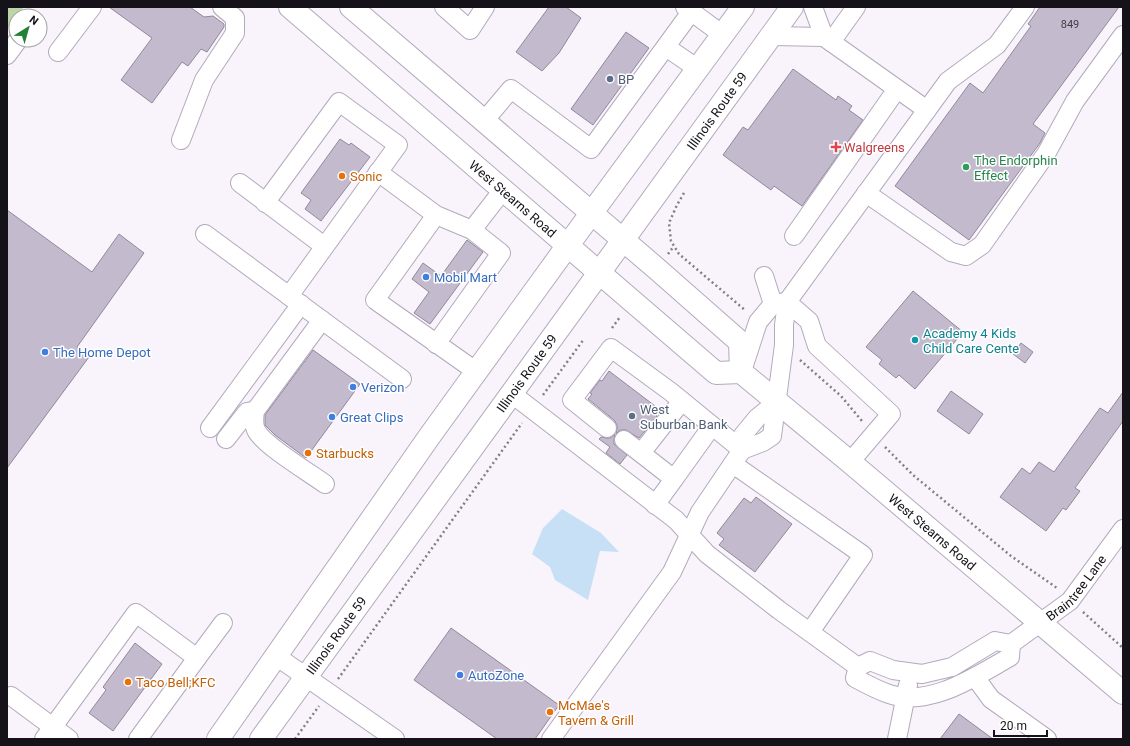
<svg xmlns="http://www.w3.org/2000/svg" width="1130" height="746" viewBox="0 0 1130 746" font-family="Roboto,sans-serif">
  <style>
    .green { fill: #bcd6a7 }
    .water { fill: #c7e0f5 }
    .building { fill: #c4bacd; stroke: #918899 }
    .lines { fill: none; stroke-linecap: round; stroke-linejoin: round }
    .minor-casing { stroke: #b3a9bc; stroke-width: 20 }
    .major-casing { stroke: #b3a9bc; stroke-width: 24 }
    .path { stroke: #837e86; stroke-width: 2.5; stroke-dasharray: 2 3; stroke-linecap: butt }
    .minor { stroke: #fff; stroke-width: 18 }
    .major { stroke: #fff; stroke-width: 22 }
    .service-dot { fill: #5c6f8a; stroke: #fff; stroke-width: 1.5 }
    .health-dot { fill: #e0444e; stroke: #fff; stroke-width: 1.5 }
    .leisure-dot { fill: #2e9e5b; stroke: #fff; stroke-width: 1.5 }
    .food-dot { fill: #e8710a; stroke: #fff; stroke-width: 1.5 }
    .shop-dot { fill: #3f7fe0; stroke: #fff; stroke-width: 1.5 }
    .culture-dot { fill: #0f9aa8; stroke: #fff; stroke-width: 1.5 }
    .labels { text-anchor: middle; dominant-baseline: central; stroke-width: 3; stroke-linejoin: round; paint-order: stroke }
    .number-label { font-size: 11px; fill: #423c46 }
    .service-label { font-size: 13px; fill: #4e5e75; stroke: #fff; text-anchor: start }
    .street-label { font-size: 13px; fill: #161219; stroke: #fff }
    .health-label { font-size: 13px; fill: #be3a42; stroke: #fff; text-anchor: start }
    .leisure-label { font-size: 13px; fill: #27864d; stroke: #fff; text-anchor: start }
    .food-label { font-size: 13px; fill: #c56008; stroke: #fff; text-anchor: start }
    .shop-label { font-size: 13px; fill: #366cbe; stroke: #fff; text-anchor: start }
    .culture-label { font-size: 13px; fill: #0d838f; stroke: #fff; text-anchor: start }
  </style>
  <rect width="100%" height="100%" fill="#f9f4fc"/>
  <path class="green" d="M 7,7 L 24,7 L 18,16 L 16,16 L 16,18 L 7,30 Z"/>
  <path class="water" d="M 562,509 L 601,533 L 619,552 L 600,551 L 588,600 L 555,580 L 550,567 L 532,554 L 543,528 Z"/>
  <path class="building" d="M 109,7 L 190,7 L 204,17 L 213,16 L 224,24 L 224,27 L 207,52 L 201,49 L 188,66 L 182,62 L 152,103 L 121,80 L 152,38 Z
    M 549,7 L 566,7 L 581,18 L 559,53 L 542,71 L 516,52 Z
    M 1040,7 L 1119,7 L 1033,124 L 1045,133 L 1040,143 L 969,240 L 895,186 L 970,83 L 983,93 L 1031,26 L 1028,24 Z
    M 626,32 L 649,48 L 593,125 L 571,109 Z
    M 793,69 L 836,100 L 838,96 L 852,106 L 849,110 L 863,120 L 802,206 L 774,186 L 771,190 L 723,155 L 743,127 L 748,130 Z
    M 340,139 L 349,145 L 351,143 L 370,157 L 321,221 L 305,209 L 311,200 L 301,193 Z
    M 7,210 L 92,272 L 119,234 L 144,253 L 77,347 L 89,357 L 7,468 Z
    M 467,240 L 483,252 L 430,324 L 414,313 L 429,292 L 412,279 L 423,263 L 441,276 Z
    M 913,291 L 963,332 L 915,389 L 899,375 L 896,378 L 879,364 L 882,360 L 866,347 Z
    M 1021,343 L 1033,352 L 1025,363 L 1013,354 Z
    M 313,350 L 360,384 L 306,458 L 275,435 L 265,425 L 265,415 Z
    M 609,371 L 659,409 L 655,414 L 657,416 L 639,438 L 626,430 L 620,430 L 616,434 L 617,429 L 617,425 L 614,420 L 588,399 L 592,394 L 590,393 L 600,380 L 602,381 Z
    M 951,391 L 983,414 L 969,434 L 937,411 Z
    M 1123,392 L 1123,421 L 1075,488 L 1080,491 L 1066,510 L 1063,508 L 1046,531 L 1000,497 L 1022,468 L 1030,474 L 1039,462 L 1054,472 L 1100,408 L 1108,413 Z
    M 615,434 L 614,439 L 614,444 L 627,455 L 620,464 L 606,453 L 610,447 L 599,439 L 601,437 L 606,438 L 610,438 Z
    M 756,497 L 792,524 L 755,572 L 719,545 L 724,539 L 717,533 L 744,498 L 751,503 Z
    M 451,628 L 559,705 L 535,739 L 497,739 L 414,680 Z
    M 135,643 L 162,664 L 113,731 L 89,713 L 106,690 L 103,687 Z
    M 959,714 L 993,739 L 940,739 Z"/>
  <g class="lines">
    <g class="minor-casing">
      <g id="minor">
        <path d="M 444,7 L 470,30 L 485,7"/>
        <path d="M 685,7 L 723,35"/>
        <path d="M 813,7 L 824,37 L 927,110"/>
        <path d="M 772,36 L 824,37"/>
        <path d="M 831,42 L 856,7"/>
        <path d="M 666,47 L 698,69"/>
        <path d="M 58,52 L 92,7"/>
        <path d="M 7,55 L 18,40"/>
        <path d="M 484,121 L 511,89 L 591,149 L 691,12"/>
        <path d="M 181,140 L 204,80 L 235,33 L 235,18 L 222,7"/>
        <path d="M 378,172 L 436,215 L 472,230 L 501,253 L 436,344"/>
        <path d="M 240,183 L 324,246"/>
        <path d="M 866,193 L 951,252 L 966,256 L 982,245 L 1046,154 L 1075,101 L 1123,35"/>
        <path d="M 265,203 L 339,102 L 398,145 L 289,296"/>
        <path d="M 436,215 L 375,300 L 477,372"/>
        <path d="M 472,230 L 503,190"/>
        <path d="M 205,234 L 402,379"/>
        <path d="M 794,236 L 897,89"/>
        <path d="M 764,276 L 773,304"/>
        <path d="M 787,302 L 809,321 L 817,346 L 891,414 L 850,462"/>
        <path d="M 322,320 L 255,411 C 254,418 253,424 256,430 C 263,445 310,473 325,484"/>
        <path d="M 744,365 L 758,322 L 773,304 L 787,302"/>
        <path d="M 512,394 L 676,520 L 707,554 L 779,610 L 858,667"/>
        <path d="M 210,428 L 301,304"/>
        <path d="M 607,428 L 572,400 L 611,348 L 671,392 L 742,450"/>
        <path d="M 226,439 L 247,412 L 255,411"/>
        <path d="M 624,440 L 674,479 L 712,426"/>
        <path d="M 742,450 L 763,442 L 772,436 L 784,345 L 784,325 L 787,302 L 948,81 L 997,45 L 1025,7"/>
        <path d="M 641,453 L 682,401"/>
        <path d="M 733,464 L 863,555 L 810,632"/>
        <path d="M 655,505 L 674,479"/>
        <path id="s1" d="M 1011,644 L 1010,657 C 976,676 930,708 889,694 C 877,690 866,684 855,678 L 858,667 L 870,661 L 893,670 L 922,674 L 952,667 L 995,641 L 1011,644 L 1070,601 L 1123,529"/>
        <path d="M 276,656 L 395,739"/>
        <path d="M 197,658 L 223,623"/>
        <path d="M 975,677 L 991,699 L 1047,739"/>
        <path d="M 11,696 L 69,739"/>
        <path d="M 44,739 L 136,613 L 197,658 L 138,739"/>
        <path d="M 551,739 L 672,572 L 700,512 L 742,450 L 743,435 L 757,418 L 778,401"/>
        <path d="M 897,739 L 908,685"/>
      </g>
    </g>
    <g class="major-casing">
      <g id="major">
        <path id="s2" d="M 290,7 L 716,373 L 741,372 L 850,462 L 1123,693"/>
        <path d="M 351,7 L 657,269 L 740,342 L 741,372"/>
        <path d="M 218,739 L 429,437 L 568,245 L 743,7"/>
        <path id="s3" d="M 261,739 L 792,7"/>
      </g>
    </g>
    <path class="path" d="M 684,193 L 677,205 L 669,223 L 671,241 L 679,254 L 746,311
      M 668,254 L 674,246
      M 612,328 L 620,317
      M 800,360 L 841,396 L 862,421
      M 543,395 L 584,339
      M 885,447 L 913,475 L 1011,556 L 1057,588
      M 1083,612 L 1123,648
      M 338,679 L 522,423
      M 295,739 L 319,706"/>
    <use href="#minor" class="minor"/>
    <use href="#major" class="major"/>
  </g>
  <g class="service-dot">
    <circle cx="610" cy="79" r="4"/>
    <circle cx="632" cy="416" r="4"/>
  </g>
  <path class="health-dot" d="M834 141h4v4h4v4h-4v4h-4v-4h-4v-4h4z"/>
  <circle class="leisure-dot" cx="966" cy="167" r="4"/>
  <g class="food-dot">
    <circle cx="342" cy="176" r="4"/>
    <circle cx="308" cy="453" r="4"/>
    <circle cx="128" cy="682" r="4"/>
    <circle cx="550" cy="712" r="4"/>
  </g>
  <g class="shop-dot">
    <circle cx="426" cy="277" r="4"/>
    <circle cx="45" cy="352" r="4"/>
    <circle cx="353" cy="387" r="4"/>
    <circle cx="332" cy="417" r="4"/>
    <circle cx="460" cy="675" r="4"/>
  </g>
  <circle class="culture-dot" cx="915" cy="340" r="4"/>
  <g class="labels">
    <g class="number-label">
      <text x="1070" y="24">849</text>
    </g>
    <g class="service-label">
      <text x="618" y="79">BP</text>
      <text x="640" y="409">West<tspan x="640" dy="15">Suburban Bank</tspan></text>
    </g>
    <g class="street-label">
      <text stroke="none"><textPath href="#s3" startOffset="776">Illinois Route 59</textPath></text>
      <text stroke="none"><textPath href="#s2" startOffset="294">West Stearns Road</textPath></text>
      <text stroke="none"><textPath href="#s3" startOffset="452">Illinois Route 59</textPath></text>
      <text stroke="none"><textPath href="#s2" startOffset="836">West Stearns Road</textPath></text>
      <text stroke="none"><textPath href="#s1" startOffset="444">Braintree Lane</textPath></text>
      <text stroke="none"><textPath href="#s3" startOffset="128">Illinois Route 59</textPath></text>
    </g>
    <g class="health-label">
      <text x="844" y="147">Walgreens</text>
    </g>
    <g class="leisure-label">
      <text x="974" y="160">The Endorphin<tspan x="974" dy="15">Effect</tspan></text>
    </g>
    <g class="food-label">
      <text x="350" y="176">Sonic</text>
      <text x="316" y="453">Starbucks</text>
      <text x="136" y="682">Taco Bell;KFC</text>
      <text x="558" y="705">McMae's<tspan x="558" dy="15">Tavern &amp; Grill</tspan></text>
    </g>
    <g class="shop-label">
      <text x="434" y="277">Mobil Mart</text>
      <text x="53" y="352">The Home Depot</text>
      <text x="361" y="387">Verizon</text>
      <text x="340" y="417">Great Clips</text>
      <text x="468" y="675">AutoZone</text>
    </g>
    <g class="culture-label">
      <text x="923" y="333">Academy 4 Kids<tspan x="923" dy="15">Child Care Cente</tspan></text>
    </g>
  </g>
  <rect width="1130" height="746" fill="none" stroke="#161219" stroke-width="16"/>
  <g transform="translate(28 28) rotate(37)"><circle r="19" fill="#ffffff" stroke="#a2a0a3"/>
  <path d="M0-3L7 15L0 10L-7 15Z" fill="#218235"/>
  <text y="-6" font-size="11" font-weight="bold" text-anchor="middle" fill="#161219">N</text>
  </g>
  <path d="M994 730v6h53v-6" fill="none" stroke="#161219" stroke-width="2"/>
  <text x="1000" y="730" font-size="12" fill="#161219" stroke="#ffffff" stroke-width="3" paint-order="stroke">20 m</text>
</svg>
